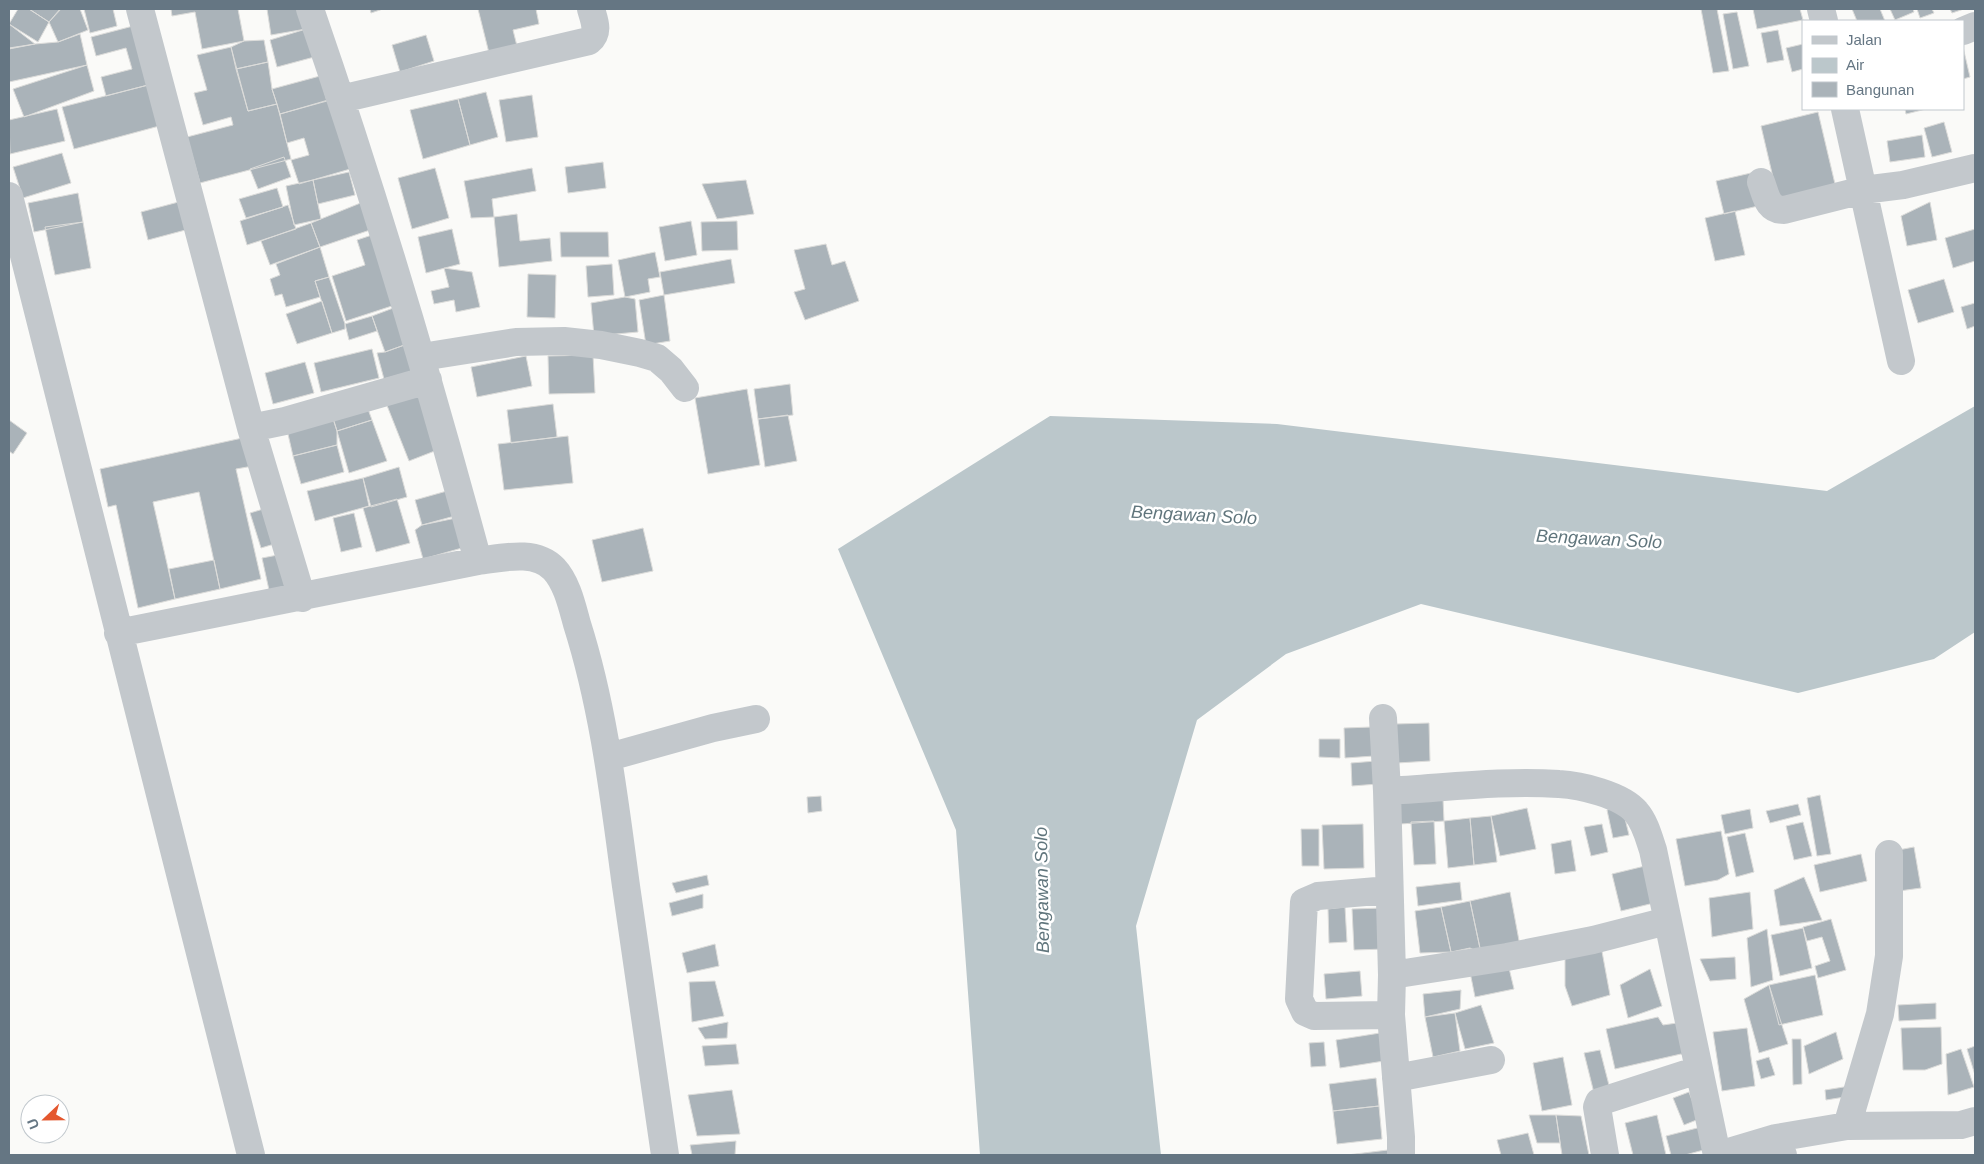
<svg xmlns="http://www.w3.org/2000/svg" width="1984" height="1164" viewBox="0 0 1984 1164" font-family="Helvetica,sans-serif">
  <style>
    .water { fill: #bbc7cb }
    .building { fill: #aab3b9; stroke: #dcdcda }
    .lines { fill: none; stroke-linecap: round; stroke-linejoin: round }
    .minor { stroke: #c3c8cc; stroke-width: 28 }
    .labels { text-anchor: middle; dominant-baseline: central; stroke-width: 5; stroke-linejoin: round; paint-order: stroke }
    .water-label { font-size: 18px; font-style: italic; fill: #60757c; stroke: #fff }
  </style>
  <rect width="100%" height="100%" fill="#fafaf8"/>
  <path class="water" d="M 1975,406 L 1975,632 L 1934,659 L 1798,693 L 1421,604 L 1286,654 L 1197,720 L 1136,926 L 1161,1155 L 980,1155 L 956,830 L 838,549 L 1050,416 L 1277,424 L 1827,491 Z"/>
  <path class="building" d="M 18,9 L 29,9 L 49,22 L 38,42 L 9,24 Z
    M 29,9 L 61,9 L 49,22 Z
    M 60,9 L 80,9 L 88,30 L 58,42 L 49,22 Z
    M 84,9 L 113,9 L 117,26 L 90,33 Z
    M 171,9 L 238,9 L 244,41 L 202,49 L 195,12 L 172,16 Z
    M 267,9 L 303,9 L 306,29 L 271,35 Z
    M 370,9 L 383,9 L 371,13 Z
    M 478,9 L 536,9 L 539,24 L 513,30 L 517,46 L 489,53 Z
    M 1701,9 L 1717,9 L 1729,71 L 1713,73 Z
    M 1753,9 L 1800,9 L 1803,20 L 1757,29 Z
    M 1852,9 L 1880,9 L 1885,21 L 1857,21 Z
    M 1890,9 L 1913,9 L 1914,12 L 1895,20 Z
    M 1917,9 L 1932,9 L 1934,13 L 1920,18 Z
    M 1950,9 L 1964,9 L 1952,13 Z
    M 1737,12 L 1749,66 L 1733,69 L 1723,14 Z
    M 9,24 L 35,44 L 9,48 Z
    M 137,25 L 152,84 L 106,96 L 101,77 L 132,69 L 126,48 L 96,56 L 91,37 Z
    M 306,29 L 318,56 L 277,67 L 270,40 Z
    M 1778,30 L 1784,60 L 1767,63 L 1761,33 Z
    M 80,34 L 87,65 L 9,82 L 9,49 L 35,44 L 58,42 Z
    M 426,35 L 434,61 L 400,72 L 392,45 Z
    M 264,40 L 268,62 L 236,69 L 231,47 L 244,41 Z
    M 1803,44 L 1803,69 L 1792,72 L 1786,48 Z
    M 231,47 L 248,111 L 277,104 L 291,159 L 200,183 L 187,137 L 233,125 L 231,117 L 203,125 L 194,93 L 207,90 L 197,55 Z
    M 1963,47 L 1970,77 L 1963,79 Z
    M 268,62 L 272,89 L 277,104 L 248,111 L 236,69 Z
    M 87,65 L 94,91 L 24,117 L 13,89 Z
    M 320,76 L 327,101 L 280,114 L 272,89 Z
    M 152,84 L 163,125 L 74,149 L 62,107 Z
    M 486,92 L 498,137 L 470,145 L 458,99 Z
    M 532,95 L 538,137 L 506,142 L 499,100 Z
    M 335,98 L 357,167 L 299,184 L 291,160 L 309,155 L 304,138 L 287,143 L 280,114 Z
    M 458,99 L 470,145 L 423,159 L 410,110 Z
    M 57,109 L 65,141 L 10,154 L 9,120 Z
    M 1905,109 L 1926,109 L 1906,114 Z
    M 1818,112 L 1835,184 L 1778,199 L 1761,126 Z
    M 1944,122 L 1952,152 L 1932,157 L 1924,128 Z
    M 1922,135 L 1925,157 L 1890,162 L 1887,141 Z
    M 62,153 L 71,183 L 23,198 L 13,167 Z
    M 284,157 L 291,177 L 258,189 L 250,169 Z
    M 603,162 L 606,188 L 568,193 L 565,167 Z
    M 435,168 L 449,218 L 412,229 L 398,178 Z
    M 532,168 L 536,191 L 492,199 L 494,217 L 471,218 L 464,181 Z
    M 349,172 L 355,195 L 318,204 L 313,180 Z
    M 1751,173 L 1758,206 L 1724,214 L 1716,181 Z
    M 313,180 L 321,219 L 294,225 L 286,186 Z
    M 746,180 L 754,214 L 717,219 L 702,184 Z
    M 277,188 L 283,207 L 246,218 L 239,199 Z
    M 78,193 L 83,222 L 34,232 L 28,203 Z
    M 186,200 L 193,228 L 148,240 L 141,212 Z
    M 363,202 L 373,229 L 320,247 L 311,223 Z
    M 1930,202 L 1937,240 L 1907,246 L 1901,216 Z
    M 288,205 L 296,229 L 247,245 L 240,221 Z
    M 1735,211 L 1745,255 L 1715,261 L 1705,218 Z
    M 517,214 L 520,241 L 550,238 L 552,261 L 499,267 L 494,217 Z
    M 691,221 L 697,255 L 665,261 L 659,227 Z
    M 737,221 L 738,250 L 702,251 L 701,222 Z
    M 83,222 L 91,268 L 55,275 L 45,227 Z
    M 311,223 L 320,247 L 270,265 L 261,241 Z
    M 452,229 L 460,264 L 426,273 L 418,237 Z
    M 1975,229 L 1975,261 L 1953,268 L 1945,238 Z
    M 560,232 L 608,232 L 609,257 L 561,257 Z
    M 378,233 L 401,303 L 346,321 L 332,276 L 365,265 L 357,240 Z
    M 826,244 L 832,265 L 845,261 L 859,301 L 805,320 L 794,292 L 805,289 L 794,250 Z
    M 320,247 L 329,277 L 315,281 L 320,297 L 286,307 L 282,294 L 275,296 L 270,279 L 280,275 L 276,264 Z
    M 655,252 L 660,277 L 648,279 L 650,292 L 625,297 L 618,260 Z
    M 731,259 L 735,283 L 664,295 L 660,272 Z
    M 612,264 L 614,295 L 588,297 L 586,266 Z
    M 444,268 L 472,272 L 480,307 L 456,312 L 454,300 L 434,304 L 431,291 L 449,287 Z
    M 528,274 L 556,275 L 555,318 L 527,317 Z
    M 329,277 L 345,324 L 345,329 L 332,333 L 315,281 Z
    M 1944,279 L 1954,312 L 1918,323 L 1908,290 Z
    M 664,295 L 670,341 L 646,345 L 639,300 Z
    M 625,297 L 635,299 L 638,332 L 594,336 L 591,303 Z
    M 322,301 L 332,333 L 297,344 L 286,314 Z
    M 1975,303 L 1975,326 L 1967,329 L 1961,307 Z
    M 396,307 L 410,343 L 385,352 L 372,316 Z
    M 372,316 L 377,331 L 349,340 L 345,324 Z
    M 410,343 L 417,370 L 384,379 L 377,353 L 385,352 Z
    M 372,349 L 379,378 L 321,392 L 314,363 Z
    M 593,355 L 595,393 L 549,394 L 548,356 Z
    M 526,356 L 532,386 L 477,397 L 471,367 Z
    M 305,362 L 314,393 L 273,404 L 265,373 Z
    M 790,384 L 793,415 L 758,419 L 754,389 Z
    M 422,389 L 445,447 L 409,461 L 386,403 Z
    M 747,389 L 760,465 L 708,474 L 695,398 Z
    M 365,401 L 372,420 L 337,431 L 331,412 Z
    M 553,404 L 557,437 L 511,443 L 507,410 Z
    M 331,412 L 337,431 L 337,445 L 293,456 L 285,421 Z
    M 788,415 L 797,461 L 765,467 L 758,419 Z
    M 9,420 L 27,433 L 13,454 L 9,451 Z
    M 372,420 L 387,461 L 349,473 L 337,431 Z
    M 568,436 L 573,483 L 504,490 L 498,444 Z
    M 247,437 L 253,466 L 236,469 L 261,579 L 220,589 L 199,492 L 153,502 L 175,599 L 138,608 L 116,505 L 108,507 L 100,469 Z
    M 337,445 L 344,472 L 301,484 L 293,456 Z
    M 399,467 L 407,497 L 371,507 L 363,478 Z
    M 363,478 L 369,506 L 315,521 L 307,491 Z
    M 454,489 L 462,514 L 422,525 L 415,500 Z
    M 397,499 L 410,543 L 376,552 L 363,508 Z
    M 270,507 L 281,542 L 261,548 L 250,513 Z
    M 354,513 L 362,547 L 341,552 L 333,518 Z
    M 461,517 L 469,546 L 423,559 L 415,530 L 422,525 Z
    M 643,528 L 653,571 L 602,582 L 592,540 Z
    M 283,554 L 290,585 L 269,590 L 262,558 Z
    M 214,560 L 220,589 L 175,599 L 169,569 Z
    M 1429,723 L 1430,761 L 1397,763 L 1395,724 Z
    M 1372,727 L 1374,756 L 1345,758 L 1344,728 Z
    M 1319,739 L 1340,739 L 1340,758 L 1319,757 Z
    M 1376,761 L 1378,784 L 1352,786 L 1351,763 Z
    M 1820,795 L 1831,854 L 1817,856 L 1807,798 Z
    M 821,796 L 822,811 L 808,813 L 807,797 Z
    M 1443,799 L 1444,821 L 1400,824 L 1399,802 Z
    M 1798,804 L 1801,815 L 1770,823 L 1766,811 Z
    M 1622,806 L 1629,835 L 1613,838 L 1607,810 Z
    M 1527,808 L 1536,849 L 1500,856 L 1491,816 Z
    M 1750,809 L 1753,828 L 1725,834 L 1721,815 Z
    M 1491,816 L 1497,862 L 1474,865 L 1470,818 Z
    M 1470,818 L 1474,865 L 1448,868 L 1444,821 Z
    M 1434,821 L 1436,864 L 1414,865 L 1411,822 Z
    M 1803,822 L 1812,856 L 1794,860 L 1786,826 Z
    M 1363,824 L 1364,868 L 1324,869 L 1322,825 Z
    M 1602,824 L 1608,852 L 1591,856 L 1584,827 Z
    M 1301,829 L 1319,829 L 1319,866 L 1302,866 Z
    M 1721,831 L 1729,874 L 1718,880 L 1685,886 L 1676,839 Z
    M 1745,833 L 1754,872 L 1736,877 L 1727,837 Z
    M 1571,840 L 1576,871 L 1555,874 L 1551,844 Z
    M 1914,847 L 1921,888 L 1899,891 L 1893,851 Z
    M 1861,854 L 1867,881 L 1820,892 L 1814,865 Z
    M 1645,866 L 1654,903 L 1621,911 L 1612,874 Z
    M 707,875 L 709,885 L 676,893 L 672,883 Z
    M 1804,877 L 1822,920 L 1780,926 L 1774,890 Z
    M 1460,882 L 1462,900 L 1418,906 L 1416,887 Z
    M 1510,892 L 1520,946 L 1481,953 L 1470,901 Z
    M 1750,892 L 1753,929 L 1712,937 L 1709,898 Z
    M 703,894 L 703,908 L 672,916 L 669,903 Z
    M 1470,901 L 1481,953 L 1470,948 L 1451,952 L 1441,907 Z
    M 1345,907 L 1347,942 L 1329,943 L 1328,909 Z
    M 1441,907 L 1451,952 L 1420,953 L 1415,911 Z
    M 1383,908 L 1385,949 L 1354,950 L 1352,909 Z
    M 1831,919 L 1846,970 L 1818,978 L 1815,966 L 1830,961 L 1822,937 L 1807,941 L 1803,927 Z
    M 1803,928 L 1812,968 L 1780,976 L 1771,935 Z
    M 1767,929 L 1773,980 L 1751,987 L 1747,938 Z
    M 715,944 L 719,966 L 687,973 L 682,953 Z
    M 1601,946 L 1610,995 L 1572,1006 L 1565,986 L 1565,955 Z
    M 1735,957 L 1736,979 L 1710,981 L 1700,959 Z
    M 1508,964 L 1514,989 L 1475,997 L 1470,972 Z
    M 1650,969 L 1662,1006 L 1628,1018 L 1620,985 Z
    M 1360,971 L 1362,996 L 1326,999 L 1324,974 Z
    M 1815,975 L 1823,1015 L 1779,1025 L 1769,985 Z
    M 715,981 L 724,1016 L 692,1022 L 689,982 Z
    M 1769,985 L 1788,1044 L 1759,1053 L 1744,999 Z
    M 1461,990 L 1460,1009 L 1425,1017 L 1423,994 Z
    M 1936,1003 L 1936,1019 L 1899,1021 L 1898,1005 Z
    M 1481,1005 L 1494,1043 L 1465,1049 L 1455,1013 Z
    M 1455,1013 L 1460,1051 L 1433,1057 L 1425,1017 Z
    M 1658,1017 L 1663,1025 L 1684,1022 L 1688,1058 L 1681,1054 L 1615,1069 L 1606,1029 Z
    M 728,1022 L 727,1038 L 705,1039 L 698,1028 Z
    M 1941,1027 L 1942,1064 L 1925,1070 L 1903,1070 L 1901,1028 Z
    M 1747,1028 L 1755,1086 L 1722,1091 L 1713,1032 Z
    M 1836,1032 L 1843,1059 L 1809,1074 L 1804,1046 Z
    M 1380,1033 L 1384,1061 L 1340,1068 L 1336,1040 Z
    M 1792,1039 L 1801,1039 L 1802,1084 L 1793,1085 Z
    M 1324,1042 L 1326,1066 L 1311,1067 L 1309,1043 Z
    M 736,1044 L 739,1064 L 705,1066 L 702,1046 Z
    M 1975,1046 L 1975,1075 L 1967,1049 Z
    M 1961,1049 L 1974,1087 L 1948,1095 L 1946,1054 Z
    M 1600,1050 L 1611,1093 L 1595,1097 L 1584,1053 Z
    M 1563,1057 L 1572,1105 L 1542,1111 L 1533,1063 Z
    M 1769,1057 L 1775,1075 L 1761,1079 L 1756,1061 Z
    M 1376,1078 L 1379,1106 L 1333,1111 L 1329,1084 Z
    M 1850,1086 L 1851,1096 L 1826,1100 L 1825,1090 Z
    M 732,1090 L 740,1134 L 697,1136 L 688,1095 Z
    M 1689,1092 L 1699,1119 L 1684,1125 L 1673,1098 Z
    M 1379,1106 L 1382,1139 L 1337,1144 L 1333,1111 Z
    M 1529,1115 L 1556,1115 L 1560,1143 L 1537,1143 Z
    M 1556,1115 L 1581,1116 L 1589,1155 L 1562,1155 Z
    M 1657,1115 L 1666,1155 L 1633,1155 L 1625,1123 Z
    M 1705,1126 L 1711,1148 L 1685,1155 L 1671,1155 L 1666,1136 Z
    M 1528,1133 L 1534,1155 L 1501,1155 L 1497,1140 Z
    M 736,1141 L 735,1155 L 692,1155 L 690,1145 Z
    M 1388,1150 L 1389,1155 L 1347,1155 Z"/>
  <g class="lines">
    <path class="minor" d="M 140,9 L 251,428 L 302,598
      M 310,9 C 373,191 428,375 478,561
      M 1821,9 L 1824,21
      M 1963,31 L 1975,26
      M 341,99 L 589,41 C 600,32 594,20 591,9
      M 1845,109 L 1901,361
      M 1761,182 C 1766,195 1767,210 1784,210 L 1863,190 L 1903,185 L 1975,168
      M 9,196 L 251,1155
      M 422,357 L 516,342 L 564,341 L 601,345 L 640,353 L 657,358 L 671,370 L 685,388
      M 251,428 L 285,421 L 428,380
      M 118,633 L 478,561 C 502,558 535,549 554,569 C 567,583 572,606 577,624 C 604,709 614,798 626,886 C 639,976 652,1066 665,1155
      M 1383,718 L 1387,791 L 1392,975 L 1391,1015 L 1401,1137 L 1401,1155
      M 609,757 L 713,728 L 756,719
      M 1387,791 C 1444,788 1502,780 1559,784 C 1580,785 1622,795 1636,812 C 1645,822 1649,838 1653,850 L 1717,1155
      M 1389,890 L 1318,896 L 1304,902 L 1299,999 L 1305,1012 L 1314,1016 L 1391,1015
      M 1392,975 L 1507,957 L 1593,940 L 1667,921
      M 1396,1078 L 1491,1060
      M 1847,1126 L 1880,1014 L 1889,956 L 1889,854
      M 1776,1138 L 1847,1126 L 1961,1125 L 1975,1121
      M 1605,1155 L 1597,1107 L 1599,1102 L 1698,1070
      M 1719,1155 L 1776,1138 L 1783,1155"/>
  </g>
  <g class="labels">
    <g class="water-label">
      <text transform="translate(1194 515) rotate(3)">Bengawan Solo</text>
      <text transform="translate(1599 539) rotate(3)">Bengawan Solo</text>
      <text transform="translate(1042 890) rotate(-91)">Bengawan Solo</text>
    </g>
  </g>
  <rect width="1984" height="1164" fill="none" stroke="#657683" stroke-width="20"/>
  <rect x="1802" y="20" width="162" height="90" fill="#ffffff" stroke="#c1c8cd"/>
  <rect x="1812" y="36" width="25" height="8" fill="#c3c8cc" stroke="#c1c8cd"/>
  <text x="1846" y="45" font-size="15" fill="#657683">Jalan</text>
  <rect x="1812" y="58" width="25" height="15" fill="#bbc7cb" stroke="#c1c8cd"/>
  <text x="1846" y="70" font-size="15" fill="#657683">Air</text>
  <rect x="1812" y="82" width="25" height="15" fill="#aab3b9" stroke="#c1c8cd"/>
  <text x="1846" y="95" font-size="15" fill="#657683">Bangunan</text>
  <g transform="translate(45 1119) rotate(248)"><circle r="24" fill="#ffffff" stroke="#c1c8cd"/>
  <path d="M0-4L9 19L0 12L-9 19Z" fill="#e4572e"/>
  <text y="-8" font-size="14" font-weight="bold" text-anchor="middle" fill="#657683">U</text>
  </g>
</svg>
